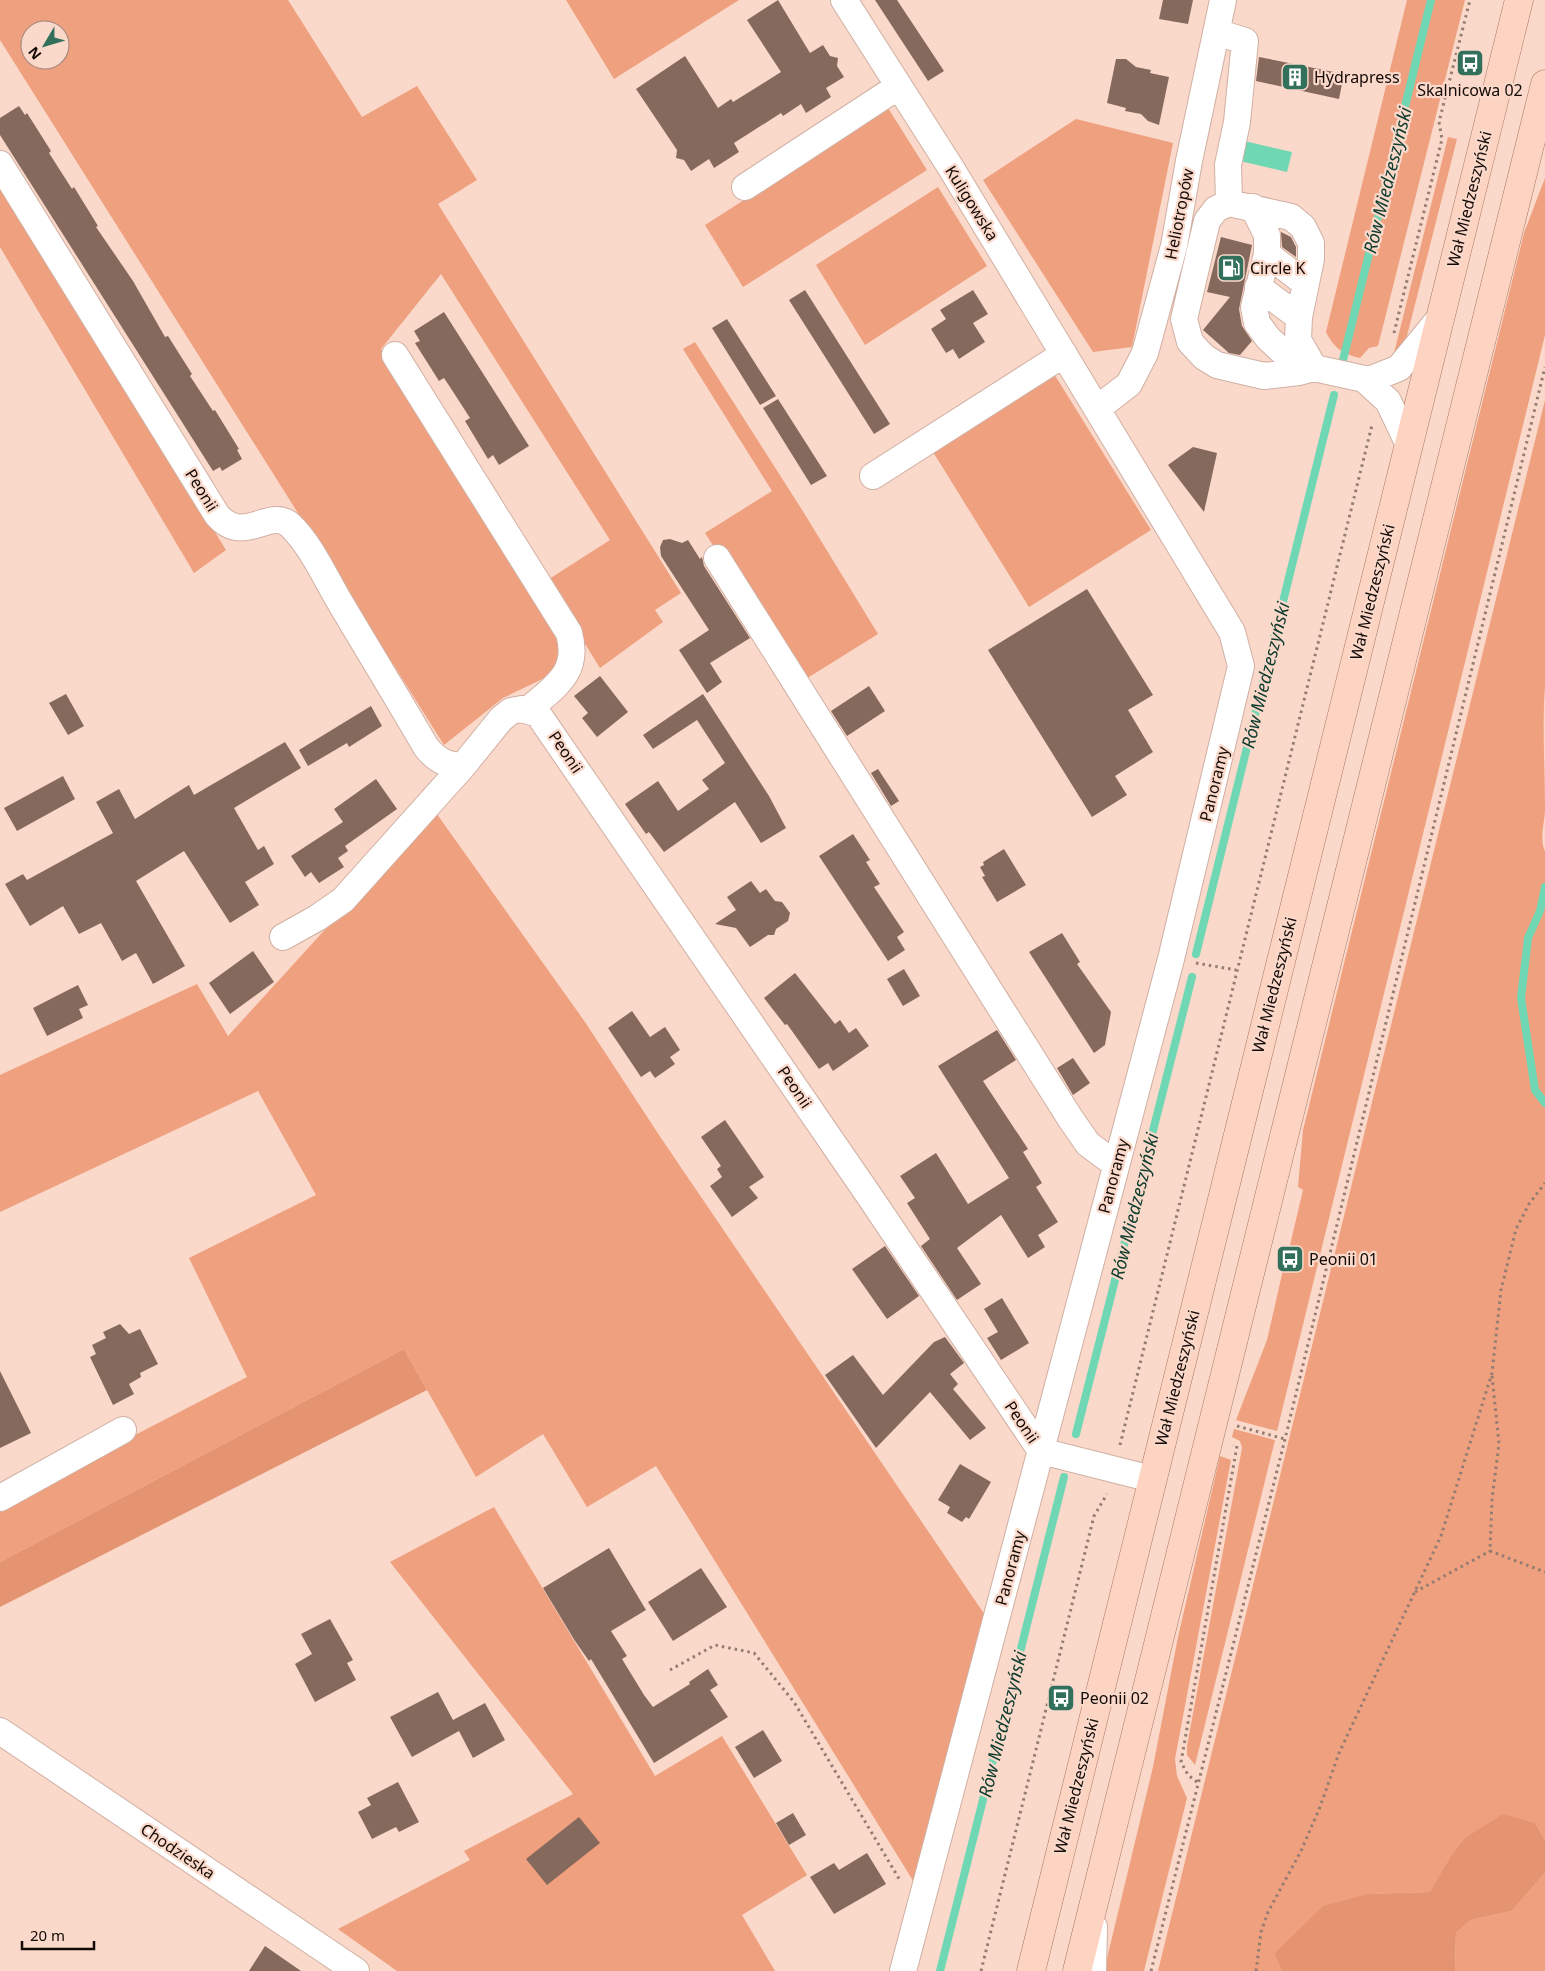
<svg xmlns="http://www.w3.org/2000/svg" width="1545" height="1971" viewBox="0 0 1545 1971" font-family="'Noto Sans',sans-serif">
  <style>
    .green { fill: #efa07e; fill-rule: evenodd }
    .forest { fill: #e59471 }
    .water { fill: #70d7b5 }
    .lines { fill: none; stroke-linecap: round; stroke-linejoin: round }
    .stream { stroke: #70d7b5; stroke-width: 8 }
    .building { fill: #86695d }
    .minor-casing { stroke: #d0b0a3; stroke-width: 28 }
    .major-casing { stroke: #aa7965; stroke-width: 29 }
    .path { stroke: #937c72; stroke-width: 3; stroke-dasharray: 2.5 4; stroke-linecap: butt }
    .minor { stroke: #fff; stroke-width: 26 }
    .major { stroke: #fdd3c1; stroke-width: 28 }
    .labels { text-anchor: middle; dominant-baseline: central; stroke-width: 4.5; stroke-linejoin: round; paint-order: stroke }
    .poi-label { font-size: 16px; fill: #130905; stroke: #fad8ca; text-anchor: start }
    .street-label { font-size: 16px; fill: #130905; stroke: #fad8ca }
    .water-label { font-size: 18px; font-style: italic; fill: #0b3b2d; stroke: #fad8ca }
  </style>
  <rect width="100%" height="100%" fill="#fad8ca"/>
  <path class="green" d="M 0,0 L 288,0 L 362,117 L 417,86 L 477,180 L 438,204 L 681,593 L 655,610 L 663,622 L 600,668 L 546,581 L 610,540 L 441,274 L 381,349 L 473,498 L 565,638 L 559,671 L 503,698 L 444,745 L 0,40 ZM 30,30 L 60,30 L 60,60 L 30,60 Z
    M 566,0 L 739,0 L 614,79 Z
    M 1407,0 L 1465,0 L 1378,346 L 1369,348 L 1360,358 C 1343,354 1334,348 1326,332 Z
    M 888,108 L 927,170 L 743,287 L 705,225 Z
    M 1076,119 L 1173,143 L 1132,347 L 1093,352 L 983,180 Z
    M 1448,137 L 1457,139 L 1408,332 L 1405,343 L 1393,357 Z
    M 1545,178 L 1545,335 L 1277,1431 L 1236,1420 L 1267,1340 L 1283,1270 L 1290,1272 L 1295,1247 L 1290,1245 L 1303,1190 L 1298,1187 L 1303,1130 L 1524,233 Z
    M 0,183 L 226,550 L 194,573 L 0,247 Z
    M 938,187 L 987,266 L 865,345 L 816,265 Z
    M 695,342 L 804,513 L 878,634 L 801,682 L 705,533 L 772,491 L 683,349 Z
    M 1051,369 L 1151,530 L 1029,607 L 930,447 Z
    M 1545,400 L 1545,686 C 1542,727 1545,768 1545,809 C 1545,822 1539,839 1545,851 L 1545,1840 L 1535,1823 L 1449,1859 L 1431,1892 L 1368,1894 L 1274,1954 L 1282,1971 L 1158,1971 Z
    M 434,810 L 585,1022 L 661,1138 L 987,1618 L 917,1887 L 656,1466 L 587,1507 L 543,1434 L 476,1477 L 404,1349 L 0,1562 L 0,1505 L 247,1377 L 189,1258 L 316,1195 L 258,1091 L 0,1212 L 0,1075 L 197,984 L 228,1036 Z
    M 1234,1429 L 1275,1440 L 1195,1765 L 1187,1755 L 1187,1746 L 1242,1448 L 1240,1441 L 1232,1437 Z
    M 1220,1456 L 1231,1460 L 1175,1759 L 1177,1776 L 1187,1798 L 1144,1971 L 1104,1971 L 1153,1767 L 1178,1637 Z
    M 494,1507 L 655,1776 L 722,1736 L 807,1875 L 742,1915 L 775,1971 L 397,1971 L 338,1929 L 470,1860 L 464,1851 L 573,1794 L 390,1562 Z
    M 1545,1873 L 1545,1971 L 1455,1971 L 1456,1933 L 1471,1920 L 1512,1911 Z"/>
  <path class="forest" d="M 404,1349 L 427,1390 L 0,1607 L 0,1562 Z
    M 1503,1814 L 1535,1823 L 1545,1840 L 1545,1873 L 1512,1911 L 1471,1920 L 1456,1933 L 1455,1971 L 1282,1971 L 1274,1954 L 1323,1906 L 1368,1894 L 1430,1892 L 1449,1859 L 1465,1838 Z"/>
  <path class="water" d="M 1240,140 L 1292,152 L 1287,172 L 1236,160 Z"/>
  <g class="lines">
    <path class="stream" d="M 1343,360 L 1431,0
      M 1545,887 L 1540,911 L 1528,938 L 1521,998 L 1535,1090 L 1545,1103
      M 1196,954 L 1334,395
      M 1076,1434 L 1192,977
      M 940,1971 L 1064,1477"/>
  </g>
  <path class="building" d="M 778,0 L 810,53 L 823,45 L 830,56 L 838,58 L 837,66 L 844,77 L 826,88 L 831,97 L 806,113 L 801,104 L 783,116 L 781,113 L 734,143 L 739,152 L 714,168 L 709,159 L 691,171 L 684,160 L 676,158 L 677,150 L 636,89 L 685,56 L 718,108 L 731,99 L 733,102 L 781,72 L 747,20 Z
    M 875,0 L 897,0 L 944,71 L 928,81 Z
    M 1163,0 L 1193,0 L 1188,24 L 1159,19 Z
    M 1259,57 L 1344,74 L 1339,99 L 1256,81 Z
    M 1116,59 L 1126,59 L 1136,67 L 1151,70 L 1150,73 L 1169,77 L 1159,125 L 1148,121 L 1141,114 L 1125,111 L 1126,108 L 1107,103 Z
    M 19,106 L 25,115 L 27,113 L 51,151 L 49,153 L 72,189 L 74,187 L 98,226 L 96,227 L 133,281 L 165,337 L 168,336 L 192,374 L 190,376 L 213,411 L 215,410 L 239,449 L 237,450 L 242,459 L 222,471 L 220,467 L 213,471 L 0,135 L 0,118 Z
    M 1281,232 L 1291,237 L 1296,247 L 1296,257 L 1282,247 Z
    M 1221,237 L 1252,245 L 1239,309 L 1242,326 L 1252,341 L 1240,355 L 1229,353 L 1203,330 L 1230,297 L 1207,292 Z
    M 805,290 L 890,424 L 874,434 L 789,300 Z
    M 973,290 L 988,314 L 973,323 L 985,342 L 959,359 L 953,349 L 946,353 L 931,329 L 946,319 L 940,310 Z
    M 444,312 L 529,446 L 499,465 L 493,455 L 488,459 L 465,421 L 470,418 L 450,387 L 444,378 L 439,381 L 415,343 L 420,341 L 414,331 Z
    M 727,319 L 776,396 L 760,405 L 712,328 Z
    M 778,399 L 827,476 L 811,485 L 763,408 Z
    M 1193,447 L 1217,453 L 1204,512 L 1168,465 Z
    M 670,539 L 682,543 L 688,540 L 700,559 L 702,557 L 704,566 L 750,638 L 710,663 L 722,682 L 707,693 L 679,650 L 709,630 L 661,556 L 660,547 L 663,540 Z
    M 1087,589 L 1153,695 L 1128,710 L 1153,752 L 1115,776 L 1127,795 L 1092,817 L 988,650 Z
    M 600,676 L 628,712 L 597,737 L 582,718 L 588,713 L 574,696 Z
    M 869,686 L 885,711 L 847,736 L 831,711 Z
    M 66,694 L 84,726 L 68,735 L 49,703 Z
    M 703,694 L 769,796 L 786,828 L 761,843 L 735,802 L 664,852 L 649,832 L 646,834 L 625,804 L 658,781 L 678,811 L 709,789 L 702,780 L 725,763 L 697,720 L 653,749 L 643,735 Z
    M 371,706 L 382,726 L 349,747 L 347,743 L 308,766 L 299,750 Z
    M 285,742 L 301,768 L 234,808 L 258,850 L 264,846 L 274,864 L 245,882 L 259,905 L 230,923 L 184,851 L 136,881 L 185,966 L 153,984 L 136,953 L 122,961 L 101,923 L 79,934 L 63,906 L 30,926 L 5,884 L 23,874 L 27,880 L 113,833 L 96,802 L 119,789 L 135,819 L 189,785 L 194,795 Z
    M 878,769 L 899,801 L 891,806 L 871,773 Z
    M 63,776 L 75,799 L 17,831 L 4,808 Z
    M 376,779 L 397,809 L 345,846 L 348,851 L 338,858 L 344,867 L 319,883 L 311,872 L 305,877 L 291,856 L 343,822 L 334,809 Z
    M 853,834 L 870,860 L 866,862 L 880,884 L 874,887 L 904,932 L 897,937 L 905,950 L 888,961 L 819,856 Z
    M 1004,849 L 1026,885 L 997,902 L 982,877 L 985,876 L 980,867 L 984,865 L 983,862 Z
    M 751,881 L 760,893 L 766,889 L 775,901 L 782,902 L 790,913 L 788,921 L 776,929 L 774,935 L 768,935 L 750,947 L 736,928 L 715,924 L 736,910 L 727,897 Z
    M 1062,933 L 1080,962 L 1077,964 L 1111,1012 L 1105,1045 L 1094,1053 L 1029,952 Z
    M 253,951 L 274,982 L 230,1014 L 209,983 Z
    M 904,969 L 920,996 L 903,1006 L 887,979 Z
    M 795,973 L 835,1024 L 840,1020 L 849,1033 L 856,1028 L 869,1046 L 833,1071 L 828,1063 L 819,1069 L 787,1024 L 785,1025 L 764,998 Z
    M 78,985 L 88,1005 L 79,1009 L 83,1018 L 47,1036 L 33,1008 Z
    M 632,1011 L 650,1037 L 665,1027 L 680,1050 L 670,1057 L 675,1064 L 655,1078 L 650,1071 L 641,1077 L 608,1028 Z
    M 997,1030 L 1016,1060 L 983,1081 L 1028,1149 L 1023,1152 L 1042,1183 L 1036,1187 L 1058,1222 L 1038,1235 L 1045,1247 L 1028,1258 L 1001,1215 L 957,1248 L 981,1284 L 957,1300 L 921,1246 L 930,1239 L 907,1203 L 915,1198 L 900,1176 L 936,1153 L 968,1204 L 1009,1178 L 938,1066 Z
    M 1073,1058 L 1090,1083 L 1073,1095 L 1057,1068 Z
    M 725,1120 L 764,1177 L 749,1187 L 758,1198 L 732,1217 L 710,1186 L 722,1177 L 717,1169 L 721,1166 L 701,1137 Z
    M 885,1246 L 919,1296 L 887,1319 L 852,1269 Z
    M 1002,1298 L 1029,1343 L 1001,1360 L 987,1338 L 998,1332 L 984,1309 Z
    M 120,1324 L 129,1334 L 140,1329 L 158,1364 L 140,1373 L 141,1377 L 129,1384 L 134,1394 L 113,1405 L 90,1357 L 96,1354 L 92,1345 L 106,1338 L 103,1332 Z
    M 945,1337 L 964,1363 L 950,1374 L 958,1384 L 953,1389 L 986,1428 L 970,1440 L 930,1392 L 876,1448 L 825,1375 L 853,1355 L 883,1395 L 934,1342 Z
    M 0,1371 L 31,1433 L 0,1448 Z
    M 960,1464 L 991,1482 L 969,1519 L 966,1517 L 962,1522 L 947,1513 L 950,1507 L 938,1500 Z
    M 609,1548 L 646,1610 L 611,1631 L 627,1656 L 622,1659 L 644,1695 L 653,1707 L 690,1684 L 689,1682 L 708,1669 L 718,1685 L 710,1690 L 728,1717 L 654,1763 L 591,1659 L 589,1661 L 575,1641 L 543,1588 Z
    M 701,1568 L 727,1607 L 673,1641 L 648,1602 Z
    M 330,1619 L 353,1660 L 347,1663 L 356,1680 L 315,1702 L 295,1664 L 312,1654 L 301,1634 Z
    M 438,1692 L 453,1720 L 485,1703 L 505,1740 L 473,1758 L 459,1731 L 412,1757 L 390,1717 Z
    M 763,1730 L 782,1761 L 754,1778 L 735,1747 Z
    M 398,1782 L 419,1822 L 399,1832 L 396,1827 L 372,1839 L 358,1812 L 371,1805 L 367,1798 Z
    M 793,1813 L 806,1835 L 789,1845 L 776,1823 Z
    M 579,1817 L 600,1843 L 547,1885 L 526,1859 Z
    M 867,1853 L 886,1884 L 834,1914 L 810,1877 L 834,1863 L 839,1870 Z
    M 265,1946 L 301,1971 L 249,1971 Z"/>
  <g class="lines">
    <g class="minor-casing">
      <path id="minor" d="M 844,0 L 951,168 L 1232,632 L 1241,666 L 1171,959 L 903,1971
        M 1216,32 L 1245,41 L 1237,122 L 1228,165 L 1229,203
        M 0,164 L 217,515 C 243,546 270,507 290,525 C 310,544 324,575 338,599 C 367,648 397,697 426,747 C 436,760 447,766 463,766
        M 745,187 L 899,86
        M 1229,203 L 1291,217 L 1303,227 L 1311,243 L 1311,259 L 1299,317 L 1298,340 L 1314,368 L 1299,372 L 1264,376 L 1217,365 L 1204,357 L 1190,342 L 1184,319 L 1207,221 L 1216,209 Z
        M 1253,207 L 1267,235 L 1267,254 L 1254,307 L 1257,323 L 1268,338 L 1284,353 L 1314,368 L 1369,380 L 1399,368 L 1440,318
        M 1267,254 L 1306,284
        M 1258,287 L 1299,317
        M 395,355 L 569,633 C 580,673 555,686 528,710
        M 1365,380 L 1388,401 L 1409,445
        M 1098,408 L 1129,384 L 1145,353 L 1174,246 L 1189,161 L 1223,0
        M 873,476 L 1064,354
        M 717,558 L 1070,1118 L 1088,1144 L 1115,1164
        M 283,937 L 317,918 L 343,900 L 463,766 L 501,719 L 511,711 L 522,709 L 538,714 L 870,1197 L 1041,1451 L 1152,1479
        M 0,1498 L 123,1430
        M 0,1731 L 356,1971
        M 1093,1971 L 1094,1927"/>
    </g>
    <g class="major-casing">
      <path id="major" d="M 1031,1971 L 1519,0
        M 1077,1971 L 1545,84"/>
    </g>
    <path class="path" d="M 1394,333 L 1442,139 L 1439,122 L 1470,0
      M 1196,963 L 1236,970
      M 1492,1376 L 1499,1444 L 1492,1499 L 1490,1551 L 1545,1572
      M 1237,1426 L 1285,1439
      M 1120,1445 L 1372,425
      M 1415,1592 L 1490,1551
      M 670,1670 L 715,1645 L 754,1653 L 794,1702 L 901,1882
      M 1197,1782 L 1188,1775 L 1181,1762 L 1237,1446 L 1233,1445
      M 981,1971 L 1094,1516 L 1107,1494
      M 1151,1971 L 1285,1439 L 1545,367
      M 1256,1971 L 1261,1932 L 1268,1912 L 1301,1851 L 1320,1807 L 1339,1753 L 1441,1536 L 1492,1373 L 1501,1290 L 1516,1229 L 1529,1204 L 1545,1183"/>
    <use href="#minor" class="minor"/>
    <use href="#major" class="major"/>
  </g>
  <defs>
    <g id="bus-square" transform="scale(1.4375)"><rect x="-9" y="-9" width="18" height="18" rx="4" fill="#32705c" stroke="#fad8ca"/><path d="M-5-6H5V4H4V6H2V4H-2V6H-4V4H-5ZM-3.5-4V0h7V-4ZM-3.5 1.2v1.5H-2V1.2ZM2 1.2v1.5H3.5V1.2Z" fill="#fff"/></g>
    <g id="building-square" transform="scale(1.4375)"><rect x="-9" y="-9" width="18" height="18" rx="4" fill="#32705c" stroke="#fad8ca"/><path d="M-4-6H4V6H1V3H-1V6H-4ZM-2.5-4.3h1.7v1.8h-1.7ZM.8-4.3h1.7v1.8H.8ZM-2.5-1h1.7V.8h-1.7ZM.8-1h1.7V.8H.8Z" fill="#fff"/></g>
    <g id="fuel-square" transform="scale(1.4375)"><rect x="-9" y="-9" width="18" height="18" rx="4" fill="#32705c" stroke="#fad8ca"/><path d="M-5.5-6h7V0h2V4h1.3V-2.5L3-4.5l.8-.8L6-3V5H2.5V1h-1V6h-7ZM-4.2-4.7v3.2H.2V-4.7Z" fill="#fff"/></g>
  </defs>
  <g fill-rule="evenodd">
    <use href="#bus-square" x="1470" y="63"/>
    <use href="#building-square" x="1295" y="77"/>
    <use href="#fuel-square" x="1231" y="268"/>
    <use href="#bus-square" x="1290" y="1259"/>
    <use href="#bus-square" x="1061" y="1698"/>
  </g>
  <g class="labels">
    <g class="poi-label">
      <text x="1314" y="77">Hydrapress</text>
      <text x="1470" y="90" text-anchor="middle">Skalnicowa 02</text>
      <text x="1250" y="268">Circle K</text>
      <text x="1309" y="1259">Peonii 01</text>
      <text x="1080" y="1698">Peonii 02</text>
    </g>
    <g class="street-label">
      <text transform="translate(1469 199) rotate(-76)">Wał Miedzeszyński</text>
      <text transform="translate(972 203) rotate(58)">Kuligowska</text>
      <text transform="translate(1179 214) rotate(-79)">Heliotropów</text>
      <text transform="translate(202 490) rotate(58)">Peonii</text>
      <text transform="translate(1372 592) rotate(-76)">Wał Miedzeszyński</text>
      <text transform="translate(566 752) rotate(56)">Peonii</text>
      <text transform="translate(1214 784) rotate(-76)">Panoramy</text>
      <text transform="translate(1274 985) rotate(-76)">Wał Miedzeszyński</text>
      <text transform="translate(795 1087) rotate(56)">Peonii</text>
      <text transform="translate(1113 1176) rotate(-75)">Panoramy</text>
      <text transform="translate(1177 1378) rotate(-76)">Wał Miedzeszyński</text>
      <text transform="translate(1022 1422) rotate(56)">Peonii</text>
      <text transform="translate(1010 1568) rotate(-75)">Panoramy</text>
      <text transform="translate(1076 1786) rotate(-76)">Wał Miedzeszyński</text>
      <text transform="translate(178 1851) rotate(34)">Chodzieska</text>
    </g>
    <g class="water-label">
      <text transform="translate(1387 180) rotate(-76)">Rów Miedzeszyński</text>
      <text transform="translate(1265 675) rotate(-76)">Rów Miedzeszyński</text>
      <text transform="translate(1134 1206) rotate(-76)">Rów Miedzeszyński</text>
      <text transform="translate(1002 1724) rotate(-76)">Rów Miedzeszyński</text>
    </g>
  </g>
  <g transform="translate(45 45) rotate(232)"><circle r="24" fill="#fad8ca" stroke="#9e857b"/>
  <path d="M0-4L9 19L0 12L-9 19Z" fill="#32705c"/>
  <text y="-8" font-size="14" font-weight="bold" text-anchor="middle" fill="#130905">N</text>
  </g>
  <path d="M22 1941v8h72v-8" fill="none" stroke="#130905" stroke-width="2.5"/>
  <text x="30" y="1941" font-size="15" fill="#130905" stroke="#fad8ca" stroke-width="4" paint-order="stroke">20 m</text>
</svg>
